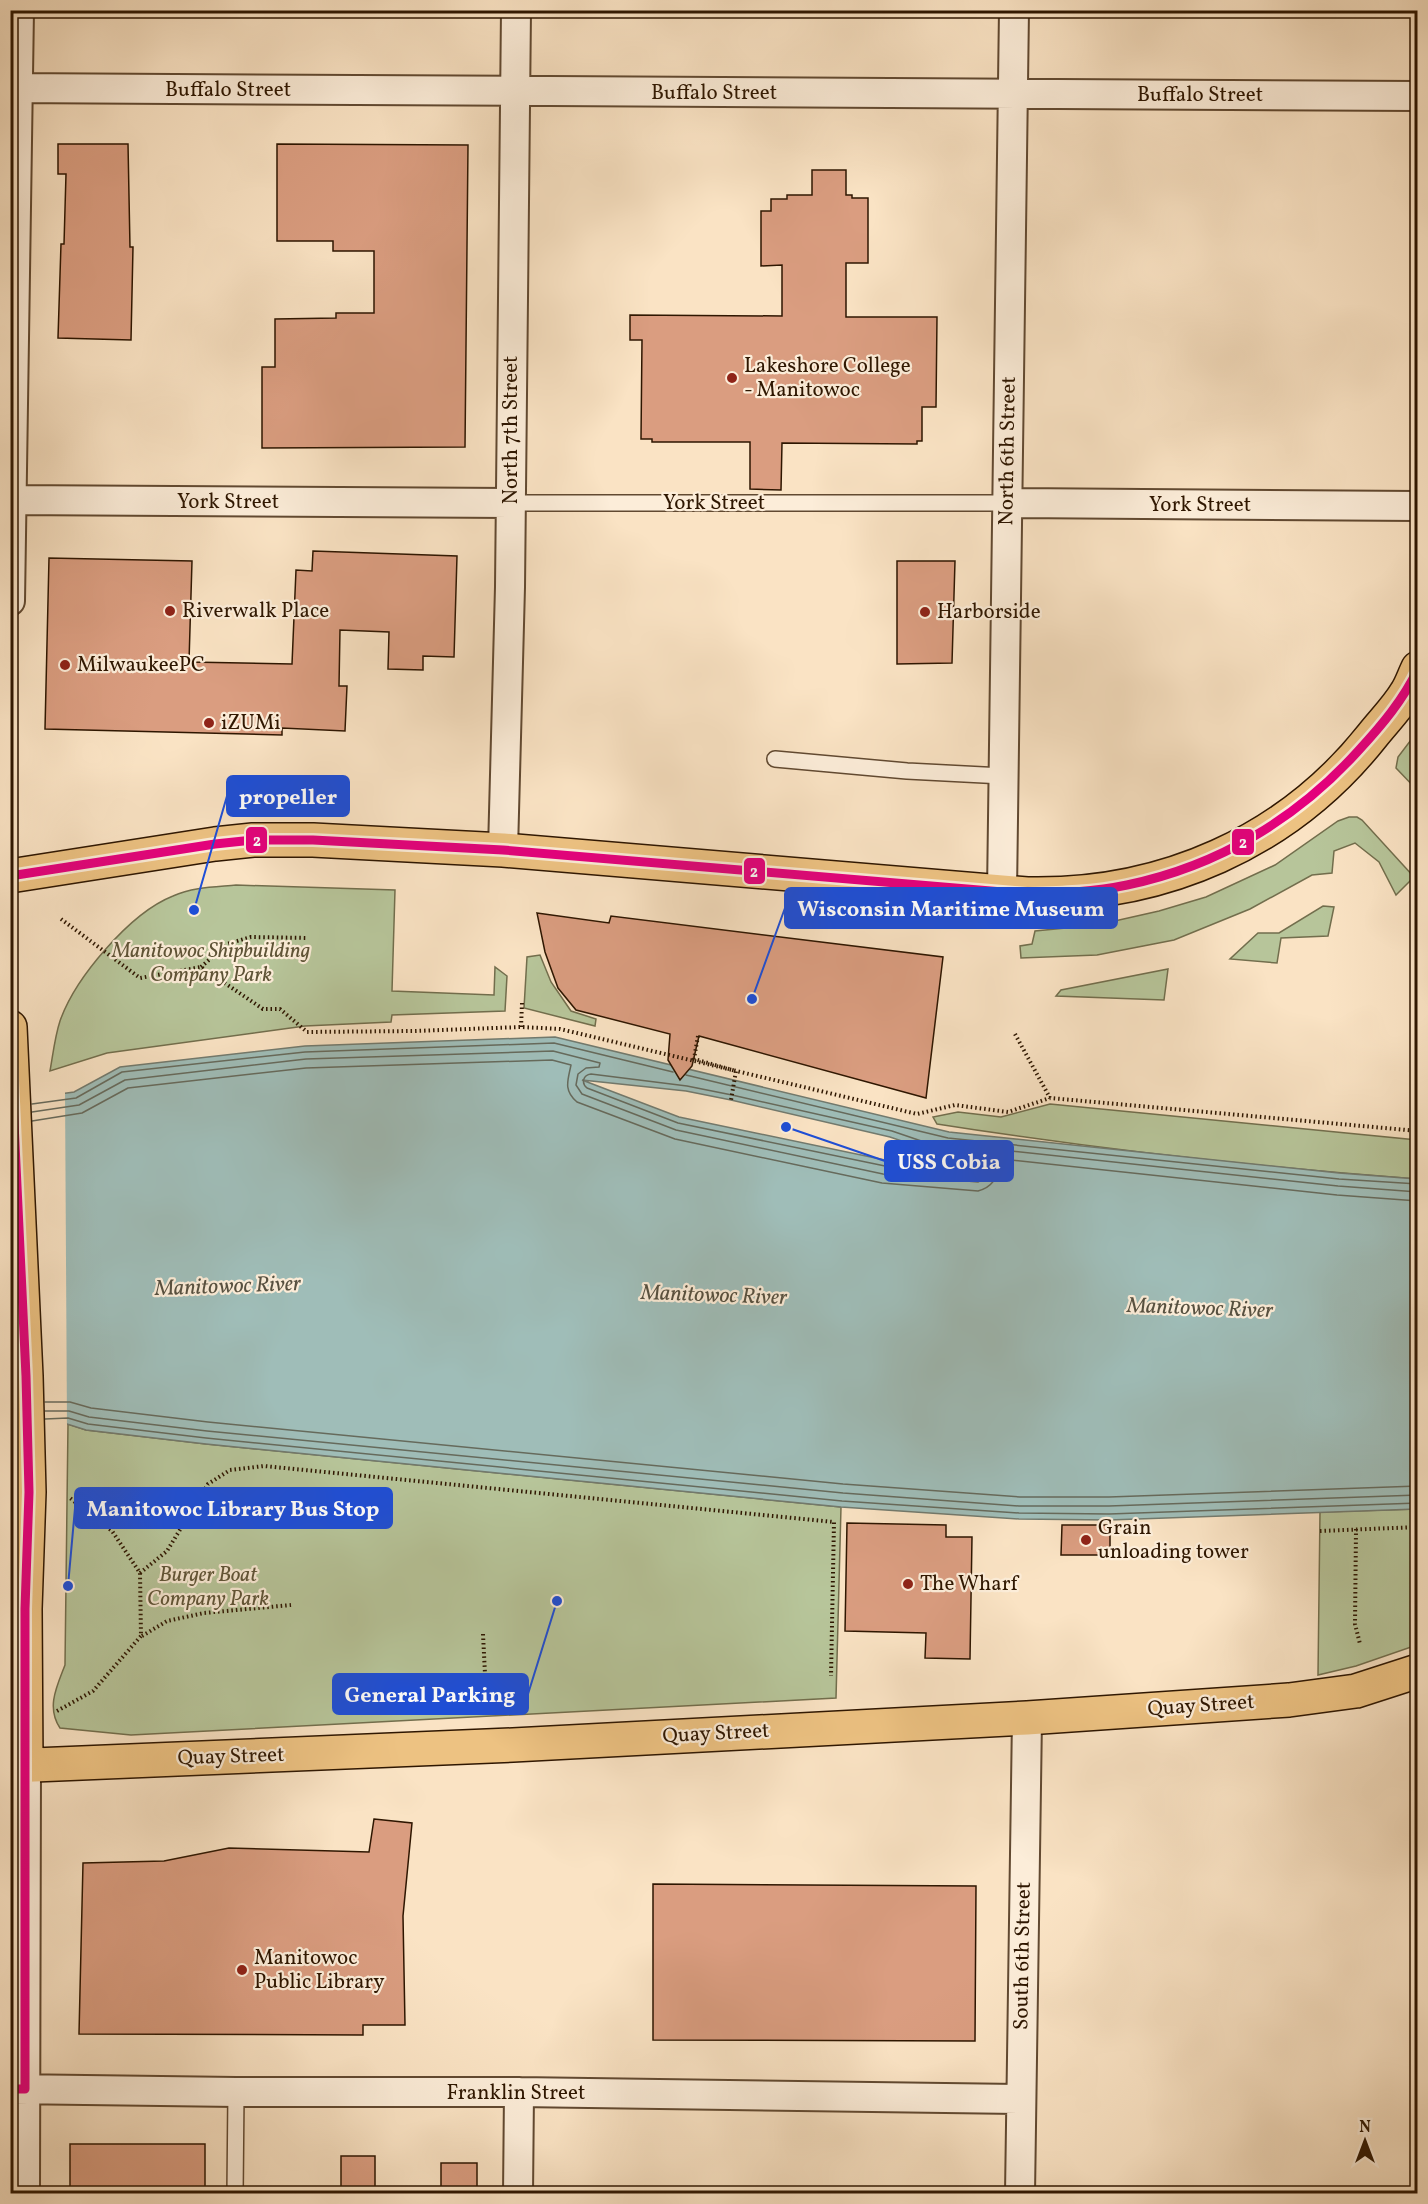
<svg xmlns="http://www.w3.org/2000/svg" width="1428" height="2204" viewBox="0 0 1428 2204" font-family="Vollkorn,serif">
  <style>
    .green { fill: #b7c59a; stroke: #726e4d; stroke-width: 1.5 }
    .water { fill: #9fbdb8; stroke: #727a6e; stroke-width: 1.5; fill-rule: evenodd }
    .pier { fill: #fae3c4 }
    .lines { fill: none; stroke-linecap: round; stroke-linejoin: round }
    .shore { stroke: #666a5c; stroke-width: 1.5 }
    .building { fill: #da9d80; stroke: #2e1600; stroke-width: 1.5 }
    .service-casing { stroke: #614931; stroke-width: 18 }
    .minor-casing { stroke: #614931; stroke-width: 32 }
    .primary-casing { stroke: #2e1600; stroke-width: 36 }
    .path { stroke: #2e1600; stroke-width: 4; stroke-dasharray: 1.5 3; stroke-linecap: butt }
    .service { stroke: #fcedd9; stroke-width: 15 }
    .minor { stroke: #fcedd9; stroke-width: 28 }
    .primary { stroke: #edc282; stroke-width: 33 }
    .path-bridge { stroke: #2e1600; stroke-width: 4; stroke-dasharray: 1.5 3; stroke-linecap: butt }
    .bus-1-casing { stroke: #fcedd9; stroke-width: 14 }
    .bus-1 { stroke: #e5007d; stroke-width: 9 }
    .poi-dot { fill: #8f2418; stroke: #fcedd9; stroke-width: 2 }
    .labels { text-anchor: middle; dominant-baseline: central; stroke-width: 4.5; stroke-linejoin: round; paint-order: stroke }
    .street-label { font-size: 21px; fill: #2e1600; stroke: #fcedd9 }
    .poi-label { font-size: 21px; fill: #2e1600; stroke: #fcedd9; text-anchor: start }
    .park-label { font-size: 21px; font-style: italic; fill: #5e5336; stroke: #fcedd9 }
    .water-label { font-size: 22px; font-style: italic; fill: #565040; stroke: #fcedd9 }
    .leader { fill: none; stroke: #1d4ed8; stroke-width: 2 }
    .callout-dot { fill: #1d4ed8; stroke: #fcedd9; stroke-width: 2 }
    .callout { fill: #1d4ed8; stroke: #1d4ed8; stroke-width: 2 }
    .callout-label { font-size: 22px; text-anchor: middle; font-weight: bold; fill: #fff }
    .line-badge { stroke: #fcedd9; stroke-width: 2 }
    .badge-label { font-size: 16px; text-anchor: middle; font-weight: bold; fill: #fff }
  </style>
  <rect width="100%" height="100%" fill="#fae3c4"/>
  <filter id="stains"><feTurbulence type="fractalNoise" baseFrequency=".00333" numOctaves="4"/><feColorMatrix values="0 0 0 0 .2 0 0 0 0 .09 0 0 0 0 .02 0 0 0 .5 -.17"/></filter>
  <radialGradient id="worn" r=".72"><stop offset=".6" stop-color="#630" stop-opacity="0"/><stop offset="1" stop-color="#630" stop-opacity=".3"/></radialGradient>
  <path class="green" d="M 1417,732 L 1417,790 L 1396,768 L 1398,757 Z
    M 1349,817 L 1357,817 L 1362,820 L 1414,877 L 1396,895 L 1379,862 L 1355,843 L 1334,851 L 1332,873 L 1312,875 L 1250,909 L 1174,940 L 1097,955 L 1021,958 L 1020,946 L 1032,944 L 1035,931 L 1097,925 L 1159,911 L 1206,897 L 1275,865 L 1338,821 Z
    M 236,885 L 395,890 L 392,991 L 494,995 L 495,967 L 507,976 L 505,1011 L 392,1015 L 391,1022 L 305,1026 L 107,1053 L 50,1071 C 53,1054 55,1036 60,1021 C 75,978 130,913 173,896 C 193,887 215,887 236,885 Z
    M 1323,906 L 1334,907 L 1328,936 L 1281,938 L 1277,963 L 1230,959 L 1258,933 L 1279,933 Z
    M 540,955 L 551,982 L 571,1011 L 596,1019 L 595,1026 L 524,1008 L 527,957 Z
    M 1168,969 L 1164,1000 L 1056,996 L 1061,990 Z
    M 1050,1104 L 1417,1140 L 1417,1179 C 1257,1167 1096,1149 937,1124 L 933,1117 L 958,1112 L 1001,1117 Z
    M 68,1424 L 86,1430 L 206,1444 L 841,1507 L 836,1698 L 131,1735 L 60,1728 C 46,1707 57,1686 65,1665 Z
    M 1417,1509 L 1417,1645 L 1356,1666 L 1318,1675 L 1320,1512 Z"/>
  <path class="water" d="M 555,1037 L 949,1132 L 1339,1173 L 1417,1179 L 1417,1509 L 1109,1520 L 1019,1519 L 841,1507 L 206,1444 L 86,1430 L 67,1424 L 11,1426 L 10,1101 L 74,1092 L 120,1067 L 305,1046 ZM 582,1080 L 686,1091 L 731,1100 L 890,1137 L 984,1169 L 885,1160 L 679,1117 Z"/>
  <path class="pier" d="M 65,1091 L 67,1428 L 10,1429 L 10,1098 Z"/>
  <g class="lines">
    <path class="shore" d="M 591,1074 L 687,1086 L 732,1095 L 892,1131 L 977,1160 L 981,1163 L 982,1169 L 979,1173 L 974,1175 L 885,1166 L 678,1123 L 587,1088 C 581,1083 583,1075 591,1074 Z
      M 686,1075 L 948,1138 L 1339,1179 L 1418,1184
      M 32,1104 L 76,1098 L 122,1072 L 305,1052 L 554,1043 L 673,1072
      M 32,1112 L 79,1105 L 125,1080 L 306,1059 L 553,1051 L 600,1063 L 599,1067 L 586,1068 L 578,1074 L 576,1085 L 582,1094 L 676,1130 L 883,1174 L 978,1182 C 993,1175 991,1162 981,1152 L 983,1148 L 1338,1186 L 1418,1192
      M 32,1121 L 82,1113 L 128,1088 L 306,1068 L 552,1060 L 571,1065 C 568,1080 563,1090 577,1102 L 675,1139 L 882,1183 L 978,1191 C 993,1187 999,1176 998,1161 L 1001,1159 L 1337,1195 L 1418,1201
      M 45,1402 L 70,1402 L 91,1408 L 208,1422 L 843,1484 L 1020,1497 L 1109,1497 L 1418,1486
      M 45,1411 L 69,1411 L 89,1417 L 207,1431 L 843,1493 L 1019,1506 L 1109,1506 L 1418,1495
      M 45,1419 L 68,1418 L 88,1424 L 206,1438 L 842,1501 L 1019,1513 L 1109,1514 L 1418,1503"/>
  </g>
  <path class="building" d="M 58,144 L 128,144 L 130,247 L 133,247 L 131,340 L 58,338 L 61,244 L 64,244 L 66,174 L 58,174 Z
    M 277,144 L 468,145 L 465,447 L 262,448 L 262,367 L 275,367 L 275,319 L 336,318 L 336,313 L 374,313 L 374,251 L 333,251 L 333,241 L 277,241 Z
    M 812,170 L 846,170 L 846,195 L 852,195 L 852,198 L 868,198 L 868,263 L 846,263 L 846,317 L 937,317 L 936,407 L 922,407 L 922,441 L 917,441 L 917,444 L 782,443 L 781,490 L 750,489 L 750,442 L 652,442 L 652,439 L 641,439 L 642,340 L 630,340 L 630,315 L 782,316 L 782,265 L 761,266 L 761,211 L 771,211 L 771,199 L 787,199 L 787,195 L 812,195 Z
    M 313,551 L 457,556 L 454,657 L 423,656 L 423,670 L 388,669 L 389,632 L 340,630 L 339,686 L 347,686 L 345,731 L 282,728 L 282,735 L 45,729 L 49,558 L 192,561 L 189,662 L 292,664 L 296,570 L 312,571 Z
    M 897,561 L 955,561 L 952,663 L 897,664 Z
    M 537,913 L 609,923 L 611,916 L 943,957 L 926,1098 L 699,1036 L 692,1066 L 680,1080 L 668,1060 L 670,1034 L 576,1010 L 558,988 L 545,952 Z
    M 847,1523 L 946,1525 L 946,1537 L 972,1537 L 970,1659 L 925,1658 L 926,1633 L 845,1631 Z
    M 1062,1525 L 1110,1525 L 1110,1555 L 1061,1555 Z
    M 374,1819 L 412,1823 L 403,1916 L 405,2025 L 363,2025 L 363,2035 L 79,2034 L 83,1863 L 164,1861 L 229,1848 L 369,1852 Z
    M 653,1884 L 976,1886 L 975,2041 L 653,2040 Z
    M 70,2144 L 205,2144 L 205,2193 L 70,2193 Z
    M 341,2156 L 375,2156 L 375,2193 L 341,2193 Z
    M 441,2163 L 477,2163 L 477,2193 L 441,2193 Z"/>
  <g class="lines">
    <g class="service-casing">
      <path id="service" d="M 511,503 L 1007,503
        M 775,759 L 907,771 L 1003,776
        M 235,2194 L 236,2092"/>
    </g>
    <g class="minor-casing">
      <path id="minor" d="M 10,88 L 1418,96
        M 10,500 L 511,503
        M 1007,503 L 1418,506
        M 10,601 L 19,10
        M 503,850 L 510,587 L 516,10
        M 1002,892 L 1014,10
        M 10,2089 L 236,2092 L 519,2092 L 1021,2099
        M 25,2194 L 26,1765
        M 518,2194 L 519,2092
        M 1020,2194 L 1027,1718"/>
    </g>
    <g class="primary-casing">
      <path id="primary" d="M 10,876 L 215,844 L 253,840 L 313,840 L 503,850 L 1027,894 C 1162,897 1287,843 1372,736 C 1383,722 1397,708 1406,693 C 1411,686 1414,676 1418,668
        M 10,1027 L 26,1376 L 29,1492 L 25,1609 L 26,1765
        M 10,1766 L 513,1745 L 1027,1718 L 1289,1700 L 1356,1691 L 1418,1671"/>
    </g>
    <path class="path" d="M 61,919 L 140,978 L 201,967 L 263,1009 L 280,1009 L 307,1032 L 415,1031 L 521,1027 L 560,1029 L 917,1114 L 955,1105 L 1008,1112 L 1050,1098 L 1418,1131
      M 201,967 L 227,944 L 251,937 L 308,938
      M 521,1027 L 522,1003
      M 1015,1034 L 1050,1098
      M 1356,1529 L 1355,1624 L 1360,1644
      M 1320,1531 L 1418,1527
      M 140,1573 L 167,1551 L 208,1484 L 230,1470 L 264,1466 L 834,1522 L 831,1676
      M 483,1634 L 486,1694
      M 142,1636 L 167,1621 L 204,1613 L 291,1605
      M 57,1711 L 93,1691 L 141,1636 L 140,1573 L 112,1531 L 70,1498"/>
    <use href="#service" class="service"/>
    <use href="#minor" class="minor"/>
    <use href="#primary" class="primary"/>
    <path class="path-bridge" d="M 698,1036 L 694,1059 L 736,1071 L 731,1100"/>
    <g class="bus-1-casing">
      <path id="bus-1" d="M 10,876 L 215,844 L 253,840 L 313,840 L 503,850 L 1027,894 C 1060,893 1094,892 1127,885 C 1218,866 1297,819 1359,750 C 1382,725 1403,700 1418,669
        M 10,1038 L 26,1376 L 29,1492 L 25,1609 L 25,2089 L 10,2089"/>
    </g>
    <use href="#bus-1" class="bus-1"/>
  </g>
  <g class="poi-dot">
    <circle cx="732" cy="378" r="6"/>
    <circle cx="170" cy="611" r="6"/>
    <circle cx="925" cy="612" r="6"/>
    <circle cx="65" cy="665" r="6"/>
    <circle cx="209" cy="723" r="6"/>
    <circle cx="1086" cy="1540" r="6"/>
    <circle cx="908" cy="1584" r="6"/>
    <circle cx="242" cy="1970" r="6"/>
  </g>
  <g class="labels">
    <g class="street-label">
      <text x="228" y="90">Buffalo Street</text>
      <text x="714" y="93">Buffalo Street</text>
      <text x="1200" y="95">Buffalo Street</text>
      <text transform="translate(511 430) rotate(-90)">North 7th Street</text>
      <text transform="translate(1008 451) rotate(-89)">North 6th Street</text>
      <text x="228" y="502">York Street</text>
      <text x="714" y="503">York Street</text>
      <text x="1200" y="505">York Street</text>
      <text transform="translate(1201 1706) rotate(-4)">Quay Street</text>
      <text transform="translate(716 1734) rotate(-3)">Quay Street</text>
      <text transform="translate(231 1757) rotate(-2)">Quay Street</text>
      <text transform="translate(1023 1956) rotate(-89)">South 6th Street</text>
      <text x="516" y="2093">Franklin Street</text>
    </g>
    <g class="poi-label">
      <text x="744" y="366">Lakeshore College<tspan x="744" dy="24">- Manitowoc</tspan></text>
      <text x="182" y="611">Riverwalk Place</text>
      <text x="937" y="612">Harborside</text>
      <text x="77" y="665">MilwaukeePC</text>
      <text x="221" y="723">iZUMi</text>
      <text x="1098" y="1528">Grain<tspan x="1098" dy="24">unloading tower</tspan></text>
      <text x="920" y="1584">The Wharf</text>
      <text x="254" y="1958">Manitowoc<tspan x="254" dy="24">Public Library</tspan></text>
    </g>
    <g class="park-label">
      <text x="211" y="951">Manitowoc Shipbuilding<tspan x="211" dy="24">Company Park</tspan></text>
      <text x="208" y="1575">Burger Boat<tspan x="208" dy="24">Company Park</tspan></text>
    </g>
    <g class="water-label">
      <text transform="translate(228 1287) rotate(-2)">Manitowoc River</text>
      <text transform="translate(714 1296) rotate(2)">Manitowoc River</text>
      <text transform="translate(1200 1309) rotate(2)">Manitowoc River</text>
    </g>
  </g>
  <path class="leader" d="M194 910L227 796M752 999L785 908M786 1127L885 1161M68 1586L75 1508M557 1601L528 1694"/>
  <g class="callout-dot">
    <circle cx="194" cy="910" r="6"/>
    <circle cx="752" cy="999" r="6"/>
    <circle cx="786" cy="1127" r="6"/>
    <circle cx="68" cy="1586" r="6"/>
    <circle cx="557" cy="1601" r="6"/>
  </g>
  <g class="callout">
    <rect x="227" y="776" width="122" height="40" rx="6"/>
    <rect x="785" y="888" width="332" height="40" rx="6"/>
    <rect x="885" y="1141" width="128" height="40" rx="6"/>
    <rect x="75" y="1488" width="317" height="40" rx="6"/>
    <rect x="333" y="1674" width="195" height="40" rx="6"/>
  </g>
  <g class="callout-label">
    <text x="288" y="804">propeller</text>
    <text x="951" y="916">Wisconsin Maritime Museum</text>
    <text x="949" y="1169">USS Cobia</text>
    <text x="233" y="1516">Manitowoc Library Bus Stop</text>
    <text x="430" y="1702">General Parking</text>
  </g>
  <g class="line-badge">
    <rect x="245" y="826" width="23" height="28" rx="6" fill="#e5007d"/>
    <rect x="1231" y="828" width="24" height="28" rx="6" fill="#e5007d"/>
    <rect x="743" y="857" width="23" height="28" rx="6" fill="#e5007d"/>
  </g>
  <g class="badge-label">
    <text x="257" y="846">2</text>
    <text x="1243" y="848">2</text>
    <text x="754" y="877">2</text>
  </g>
  <rect width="1428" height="2204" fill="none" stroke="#fae3c4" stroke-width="36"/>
  <rect x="12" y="12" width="1404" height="2180" fill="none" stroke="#2e1600" stroke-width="3"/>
  <rect x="18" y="18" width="1392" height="2168" fill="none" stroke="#2e1600" stroke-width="1.5"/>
  <g transform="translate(1365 2141)" stroke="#fcedd9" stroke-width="4.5" paint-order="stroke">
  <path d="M0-4.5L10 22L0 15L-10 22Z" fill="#2e1600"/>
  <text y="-9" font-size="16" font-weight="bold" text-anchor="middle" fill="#2e1600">N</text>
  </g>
  <rect width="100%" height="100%" filter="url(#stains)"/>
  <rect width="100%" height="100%" fill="url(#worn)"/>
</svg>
